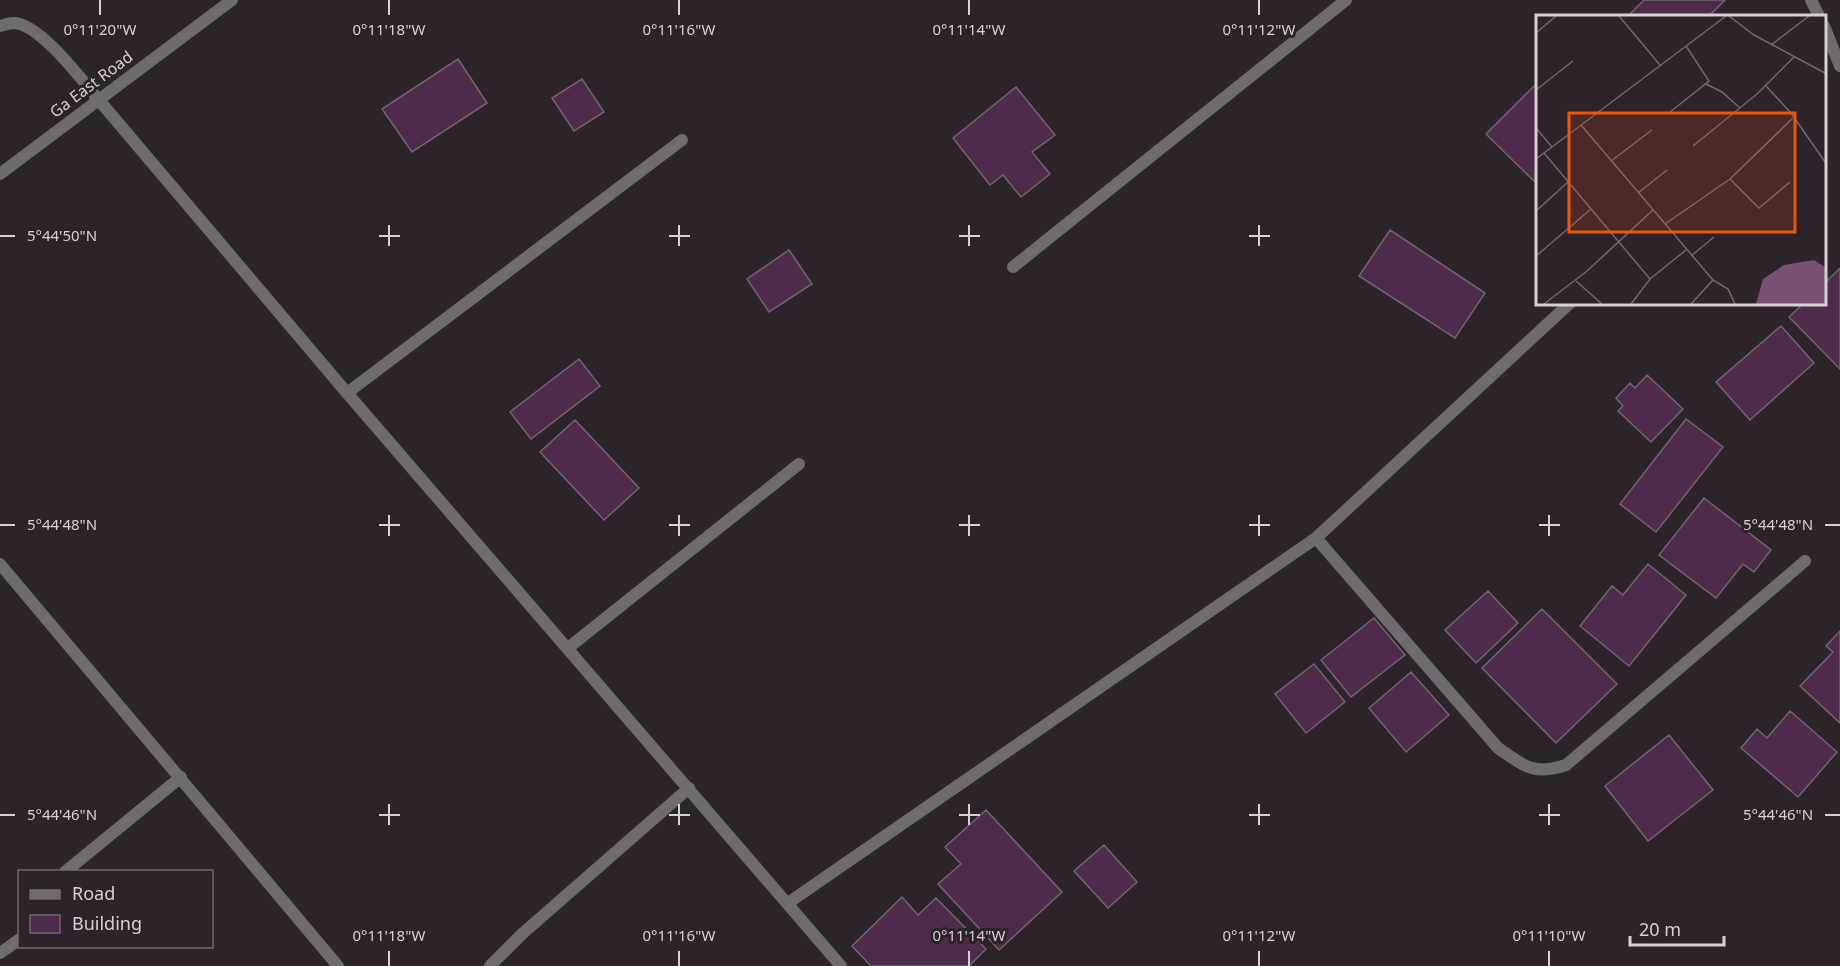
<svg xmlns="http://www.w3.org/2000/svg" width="1840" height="966" viewBox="0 0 1840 966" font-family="'Noto Sans',sans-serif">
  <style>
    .building { fill: #4e2b4a; stroke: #71666f; stroke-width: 1.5 }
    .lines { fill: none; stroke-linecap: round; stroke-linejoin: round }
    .service { stroke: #706b6f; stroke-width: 12 }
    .minor { stroke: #706b6f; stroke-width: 12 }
    .tertiary { stroke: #706b6f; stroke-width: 12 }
    .ticks { fill: none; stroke: #d7d1d6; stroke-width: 2 }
    .labels { text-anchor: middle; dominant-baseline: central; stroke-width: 6; stroke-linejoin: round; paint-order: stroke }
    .street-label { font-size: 16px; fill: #d7d1d6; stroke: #2d232b }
    .inset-road { fill: none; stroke: #71696f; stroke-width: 1.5 }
    .view { fill: #e8590c; fill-opacity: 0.15; stroke: #e8590c; stroke-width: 3 }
    .inset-edge { fill: none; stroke: #d7d1d6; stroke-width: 3 }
    .ticks-label { font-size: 15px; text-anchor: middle; fill: #d7d1d6; stroke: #2d232b; stroke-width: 6; stroke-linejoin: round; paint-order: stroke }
  </style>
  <rect width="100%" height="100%" fill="#2d232b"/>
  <path class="building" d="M 1644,0 L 1725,0 L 1709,16 L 1628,16 Z
    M 458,59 L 487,103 L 412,152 L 382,109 Z
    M 582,79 L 604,112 L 574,131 L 552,98 Z
    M 1537,83 L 1537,182 L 1536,183 L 1486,134 Z
    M 1016,87 L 1055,135 L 1032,152 L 1050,174 L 1021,197 L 1003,175 L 990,185 L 953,138 Z
    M 1390,230 L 1485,293 L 1455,338 L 1359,276 Z
    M 789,250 L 812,284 L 769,312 L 747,279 Z
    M 1840,268 L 1840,369 L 1789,317 L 1804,303 L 1824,303 L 1824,284 Z
    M 1781,326 L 1814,363 L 1750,420 L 1716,382 Z
    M 579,359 L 600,386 L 531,439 L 510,412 Z
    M 1647,375 L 1683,409 L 1651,442 L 1618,411 L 1623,406 L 1616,398 L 1630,383 L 1635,388 Z
    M 1686,419 L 1723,447 L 1656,532 L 1620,504 Z
    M 575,420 L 639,488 L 604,520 L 540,452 Z
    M 1704,498 L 1771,550 L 1754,572 L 1743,564 L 1716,598 L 1659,555 Z
    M 1648,564 L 1686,595 L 1629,666 L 1580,626 L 1612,586 L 1623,595 Z
    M 1488,591 L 1518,623 L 1476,663 L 1445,630 Z
    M 1542,609 L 1617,684 L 1556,743 L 1482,668 Z
    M 1374,618 L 1405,655 L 1351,697 L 1321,660 Z
    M 1840,631 L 1840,723 L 1800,686 L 1833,652 L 1826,646 Z
    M 1314,664 L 1345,702 L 1306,733 L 1275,694 Z
    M 1411,672 L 1449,715 L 1406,752 L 1369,708 Z
    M 1790,711 L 1837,752 L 1798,797 L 1741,748 L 1757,729 L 1767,738 Z
    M 1669,735 L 1713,790 L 1648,841 L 1605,786 Z
    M 986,810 L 1062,892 L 999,950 L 938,884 L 961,864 L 945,847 Z
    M 1104,845 L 1137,882 L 1108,908 L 1074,871 Z
    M 902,897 L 918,915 L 936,898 L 986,949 L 969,966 L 871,966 L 852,946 Z"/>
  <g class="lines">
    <path class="service" d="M 0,26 C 4,25 10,23 14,23 C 40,24 81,79 98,99"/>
    <path class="minor" d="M 1811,0 L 1819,16
      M 1824,26 L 1840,66
      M 98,99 L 347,393 L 841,966
      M 1013,267 L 1346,0
      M 347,393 L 682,140
      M 1316,538 L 1498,748 C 1524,766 1534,776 1566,765 L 1805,561
      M 0,564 L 338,966
      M 568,648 L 799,464
      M 65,872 L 181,777
      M 788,903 L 1316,538 L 1570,303
      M 0,953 L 20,939
      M 490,966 L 522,934 L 689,788"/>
    <path class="tertiary" d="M 0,174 L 232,0"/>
  </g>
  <path class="ticks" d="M 100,0 L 100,15M 389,0 L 389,15M 679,0 L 679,15M 969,0 L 969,15M 1259,0 L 1259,15M 389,225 L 389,246M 679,225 L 679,246M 969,225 L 969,246M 1259,225 L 1259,246M 0,236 L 15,236M 379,236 L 400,236M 669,236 L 690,236M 959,236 L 980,236M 1249,236 L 1270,236M 389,515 L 389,536M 679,515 L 679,536M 969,515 L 969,536M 1259,515 L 1259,536M 1549,515 L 1549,536M 0,525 L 15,525M 379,525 L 400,525M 669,525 L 690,525M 959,525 L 980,525M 1249,525 L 1270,525M 1539,525 L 1560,525M 1825,525 L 1840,525M 389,804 L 389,825M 679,804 L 679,825M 969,804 L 969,825M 1259,804 L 1259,825M 1549,804 L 1549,825M 0,815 L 15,815M 379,815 L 400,815M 669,815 L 690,815M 959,815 L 980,815M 1249,815 L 1270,815M 1539,815 L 1560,815M 1825,815 L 1840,815M 389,951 L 389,966M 679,951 L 679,966M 969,951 L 969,966M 1259,951 L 1259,966M 1549,951 L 1549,966"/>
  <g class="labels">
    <g class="street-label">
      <text transform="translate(91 84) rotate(-37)">Ga East Road</text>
    </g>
  </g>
  <g transform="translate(1536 15)">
    <rect width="290" height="290" fill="#2d232b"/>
    <path d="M 278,245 L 289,252 L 289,289 L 220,289 L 227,264 L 248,250 Z" fill="#785273"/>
    <path class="inset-road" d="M 83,1 L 124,50M 193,1 L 218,20 L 289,58M 0,18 L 20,1M 235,30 L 273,1M 170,69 L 186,77 L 204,93M 230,71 L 255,98 L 289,147M 0,75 L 37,46M 134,97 L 173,66 L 150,31M 45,110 L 177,265 L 155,289M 0,113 L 16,132M 157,131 L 221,79 L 258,42M 8,138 L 114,264M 0,144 L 190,1M 75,146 L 116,115M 194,164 L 223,193 L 254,167M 102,178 L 131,155M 0,196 L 32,167M 129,209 L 194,164 L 257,103M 0,241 L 55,194M 155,241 L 178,222M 177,265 L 192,274 L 199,289M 40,266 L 66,289M 8,289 L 51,256 L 117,195M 95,289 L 114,264 L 150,235"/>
    <path class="view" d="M 33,98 L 259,98 L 259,217 L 33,217 Z"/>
    <rect width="290" height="290" class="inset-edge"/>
  </g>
  <g class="ticks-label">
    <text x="100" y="35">0°11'20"W</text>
    <text x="389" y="35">0°11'18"W</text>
    <text x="679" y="35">0°11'16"W</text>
    <text x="969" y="35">0°11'14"W</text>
    <text x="1259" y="35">0°11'12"W</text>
    <text x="62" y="241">5°44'50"N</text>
    <text x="62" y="530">5°44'48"N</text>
    <text x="1778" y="530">5°44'48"N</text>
    <text x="62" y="820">5°44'46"N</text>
    <text x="1778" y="820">5°44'46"N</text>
    <text x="389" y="941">0°11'18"W</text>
    <text x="679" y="941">0°11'16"W</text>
    <text x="969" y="941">0°11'14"W</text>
    <text x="1259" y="941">0°11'12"W</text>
    <text x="1549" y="941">0°11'10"W</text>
  </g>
  <rect x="18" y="870" width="195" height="78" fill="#2d232b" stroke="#71696f" stroke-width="1.5"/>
  <rect x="30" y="890" width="30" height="9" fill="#706b6f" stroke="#71696f" stroke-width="1.5"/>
  <text x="72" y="900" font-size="18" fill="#d7d1d6">Road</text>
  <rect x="30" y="915" width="30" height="18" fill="#4e2b4a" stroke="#71696f" stroke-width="1.5"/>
  <text x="72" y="930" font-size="18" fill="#d7d1d6">Building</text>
  <path d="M1630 936v9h94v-9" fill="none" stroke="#d7d1d6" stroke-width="3"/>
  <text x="1639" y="936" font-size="18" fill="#d7d1d6" stroke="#2d232b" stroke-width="4.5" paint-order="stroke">20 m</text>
</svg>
